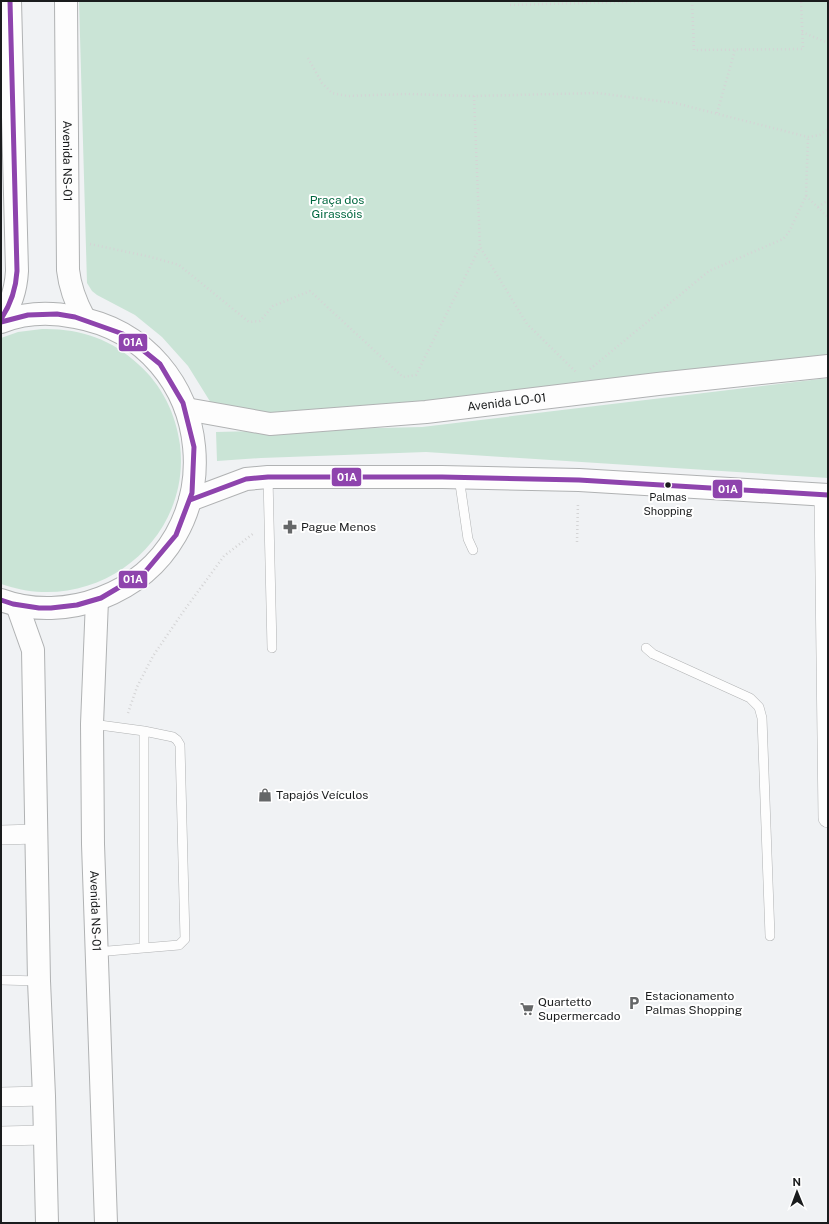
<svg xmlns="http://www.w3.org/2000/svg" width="829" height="1224" viewBox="0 0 829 1224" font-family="'Public Sans',sans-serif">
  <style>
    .green { fill: #cae4d6 }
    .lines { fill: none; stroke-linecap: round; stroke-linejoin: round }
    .service-casing { stroke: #b0b2b3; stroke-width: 10 }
    .minor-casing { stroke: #b0b2b3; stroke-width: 20 }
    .tertiary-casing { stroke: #b0b2b3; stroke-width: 24 }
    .primary-casing { stroke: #b0b2b3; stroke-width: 24 }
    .path { stroke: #d4d4d5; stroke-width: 2.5; stroke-dasharray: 1 3; stroke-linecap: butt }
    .service { stroke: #fdfdfd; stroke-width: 9 }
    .minor { stroke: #fdfdfd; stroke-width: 19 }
    .tertiary { stroke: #fdfdfd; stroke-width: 22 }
    .primary { stroke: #fdfdfd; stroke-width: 22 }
    .bus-1-casing { stroke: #fff; stroke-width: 8 }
    .bus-1 { stroke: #8e44ad; stroke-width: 5 }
    .bus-dot { fill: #1a1c1d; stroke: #fff; stroke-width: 1.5 }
    .labels { text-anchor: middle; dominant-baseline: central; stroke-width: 4; stroke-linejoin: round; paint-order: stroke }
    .bus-label { font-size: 11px; fill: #1a1c1d; stroke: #fff }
    .street-label { font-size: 12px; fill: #1a1c1d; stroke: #fff }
    .park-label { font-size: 12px; fill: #01673f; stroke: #fff }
    .poi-label { font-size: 12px; fill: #1a1c1d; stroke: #fff; text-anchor: start }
    .line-badge { stroke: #fff; stroke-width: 1.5 }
    .badge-label { font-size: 11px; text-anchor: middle; font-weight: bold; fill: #fff }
  </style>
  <rect width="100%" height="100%" fill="#f0f2f4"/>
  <path class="green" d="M 79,1 L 828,1 L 828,357 L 347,412 L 237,414 L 211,403 L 188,366 L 162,337 L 135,315 L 97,295 L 92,291 L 87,283 Z
    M 42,329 C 78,328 112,339 138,364 C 162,385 176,414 180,445 C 190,526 122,595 42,592 C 28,592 14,588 1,584 L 1,338 L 18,332 Z
    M 828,378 L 828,478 L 426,452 L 261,458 L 217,461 L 216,432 L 422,427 Z"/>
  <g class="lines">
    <g class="service-casing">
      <path id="service" d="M 268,477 L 272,648
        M 459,477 L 468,539 L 473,550
        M 646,648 L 653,654 L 750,698 L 759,707 L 762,718 L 770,936
        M 92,724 L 144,731 L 173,737 L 177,740 L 180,745 L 185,939 L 179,945 L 96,952
        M 144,731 L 144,947
        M 1,980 L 39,981"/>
    </g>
    <g class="minor-casing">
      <path id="minor" d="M 824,495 L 828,818
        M 1,835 L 37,834
        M 1,1097 L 44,1096
        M 1,1136 L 45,1135"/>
    </g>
    <g class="tertiary-casing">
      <g id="tertiary">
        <path id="s1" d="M 97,600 L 92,724 L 93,844 L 106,1223"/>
        <path d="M 17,605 L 33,650 L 39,981 L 44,1096 L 47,1223"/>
      </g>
    </g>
    <g class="primary-casing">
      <g id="primary">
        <path id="s2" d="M 66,1 L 68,270 C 70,288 76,303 84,318"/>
        <path d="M 1,319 C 12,304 16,289 17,271 L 10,1"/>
        <path d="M 1,322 C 24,313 51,312 75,317 C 220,343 239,545 101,598 C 70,610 33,612 1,600"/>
        <path id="s3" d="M 186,409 L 270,424 L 426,412 L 658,384 L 828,366"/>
        <path d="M 190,500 L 246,479 L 268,477 L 442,477 L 579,480 L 828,495"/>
      </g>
    </g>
    <path class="path" d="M 692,1 L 694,50 L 803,49 L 801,1
      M 510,5 L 660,1
      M 802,32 L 828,43
      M 308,58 L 322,83 L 332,93 L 347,96 L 405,94 L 474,96 L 597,93 L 675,103 L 808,137 L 820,135 L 828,129
      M 474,96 L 480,247 L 527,324 L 576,372
      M 717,113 L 735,50
      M 806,196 L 828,217
      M 818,207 L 828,200
      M 90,244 L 151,257 L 179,265 L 249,322 L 260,321 L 273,306 L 310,291 L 403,377 L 416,375 L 480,247
      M 590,369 L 709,271 L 783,239 L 789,232 L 806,196 L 808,137
      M 577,542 L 578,503
      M 128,713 L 137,687 L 153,656 L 183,612 L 224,556 L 254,533"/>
    <use href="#service" class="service"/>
    <use href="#minor" class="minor"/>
    <use href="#tertiary" class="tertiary"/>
    <use href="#primary" class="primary"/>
    <g class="bus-1-casing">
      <path id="bus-1" d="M 1,319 C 11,304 16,289 17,271 L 10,1
        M 1,322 L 28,315 L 57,314 L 75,317 L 123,334 L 160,364 L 183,403 L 194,447 L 192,493 L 176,535 L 145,572 L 101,598 L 77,605 L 51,608 L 39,608 L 13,604 L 1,600
        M 190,500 L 246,479 L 268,477 L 442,477 L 579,480 L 828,495"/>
    </g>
    <use href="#bus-1" class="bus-1"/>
  </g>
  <defs>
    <g id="pharmacy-bare" transform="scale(1.08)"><path d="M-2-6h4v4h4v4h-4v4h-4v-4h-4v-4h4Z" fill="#656768" stroke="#fff" stroke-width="2.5" paint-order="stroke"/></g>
    <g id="shop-bare" transform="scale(1.08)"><path d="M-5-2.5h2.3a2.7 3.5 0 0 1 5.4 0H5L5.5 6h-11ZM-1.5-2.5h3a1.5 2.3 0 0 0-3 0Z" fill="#656768" stroke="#fff" stroke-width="2.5" paint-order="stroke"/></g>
    <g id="parking-bare" transform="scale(1.08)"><path d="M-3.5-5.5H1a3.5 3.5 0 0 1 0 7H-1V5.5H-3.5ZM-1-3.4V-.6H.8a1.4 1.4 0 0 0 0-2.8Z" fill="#656768" stroke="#fff" stroke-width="2.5" paint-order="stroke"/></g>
    <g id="supermarket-bare" transform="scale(1.08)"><path d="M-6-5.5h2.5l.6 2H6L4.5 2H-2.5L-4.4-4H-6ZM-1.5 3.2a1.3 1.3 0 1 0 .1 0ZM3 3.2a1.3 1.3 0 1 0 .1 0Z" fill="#656768" stroke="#fff" stroke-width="2.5" paint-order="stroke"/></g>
  </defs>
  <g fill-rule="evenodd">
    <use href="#pharmacy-bare" x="290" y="527"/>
    <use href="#shop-bare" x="265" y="795"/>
    <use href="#parking-bare" x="634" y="1003"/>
    <use href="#supermarket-bare" x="527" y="1009"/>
  </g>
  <circle class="bus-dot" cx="668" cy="485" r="3.5"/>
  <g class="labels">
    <g class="bus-label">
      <text x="668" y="497">Palmas<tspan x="668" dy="14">Shopping</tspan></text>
    </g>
    <g class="street-label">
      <text stroke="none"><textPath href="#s2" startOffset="160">Avenida NS-01</textPath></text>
      <text stroke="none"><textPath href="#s3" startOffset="323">Avenida LO-01</textPath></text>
      <text stroke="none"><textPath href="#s1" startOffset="311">Avenida NS-01</textPath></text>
    </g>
    <g class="park-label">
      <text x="337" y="200">Praça dos<tspan x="337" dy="14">Girassóis</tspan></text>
    </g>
    <g class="poi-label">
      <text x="301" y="527">Pague Menos</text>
      <text x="276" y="795">Tapajós Veículos</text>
      <text x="645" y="996">Estacionamento<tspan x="645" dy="14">Palmas Shopping</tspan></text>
      <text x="538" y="1002">Quartetto<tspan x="538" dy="14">Supermercado</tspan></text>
    </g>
  </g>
  <g class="line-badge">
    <rect x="118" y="333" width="30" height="19" rx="4" fill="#8e44ad"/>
    <rect x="331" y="467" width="31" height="20" rx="4" fill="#8e44ad"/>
    <rect x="712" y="479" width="31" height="20" rx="4" fill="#8e44ad"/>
    <rect x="118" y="570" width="30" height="19" rx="4" fill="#8e44ad"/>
  </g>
  <g class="badge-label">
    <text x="133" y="346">01A</text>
    <text x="347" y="481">01A</text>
    <text x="728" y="493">01A</text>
    <text x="133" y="583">01A</text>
  </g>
  <rect width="829" height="1224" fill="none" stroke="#1a1c1d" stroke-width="4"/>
  <g transform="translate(797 1192) rotate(359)" stroke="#ffffff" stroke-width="3" paint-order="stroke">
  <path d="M0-3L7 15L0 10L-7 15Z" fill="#1a1c1d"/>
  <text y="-6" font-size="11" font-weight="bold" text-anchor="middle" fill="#1a1c1d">N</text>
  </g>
</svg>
